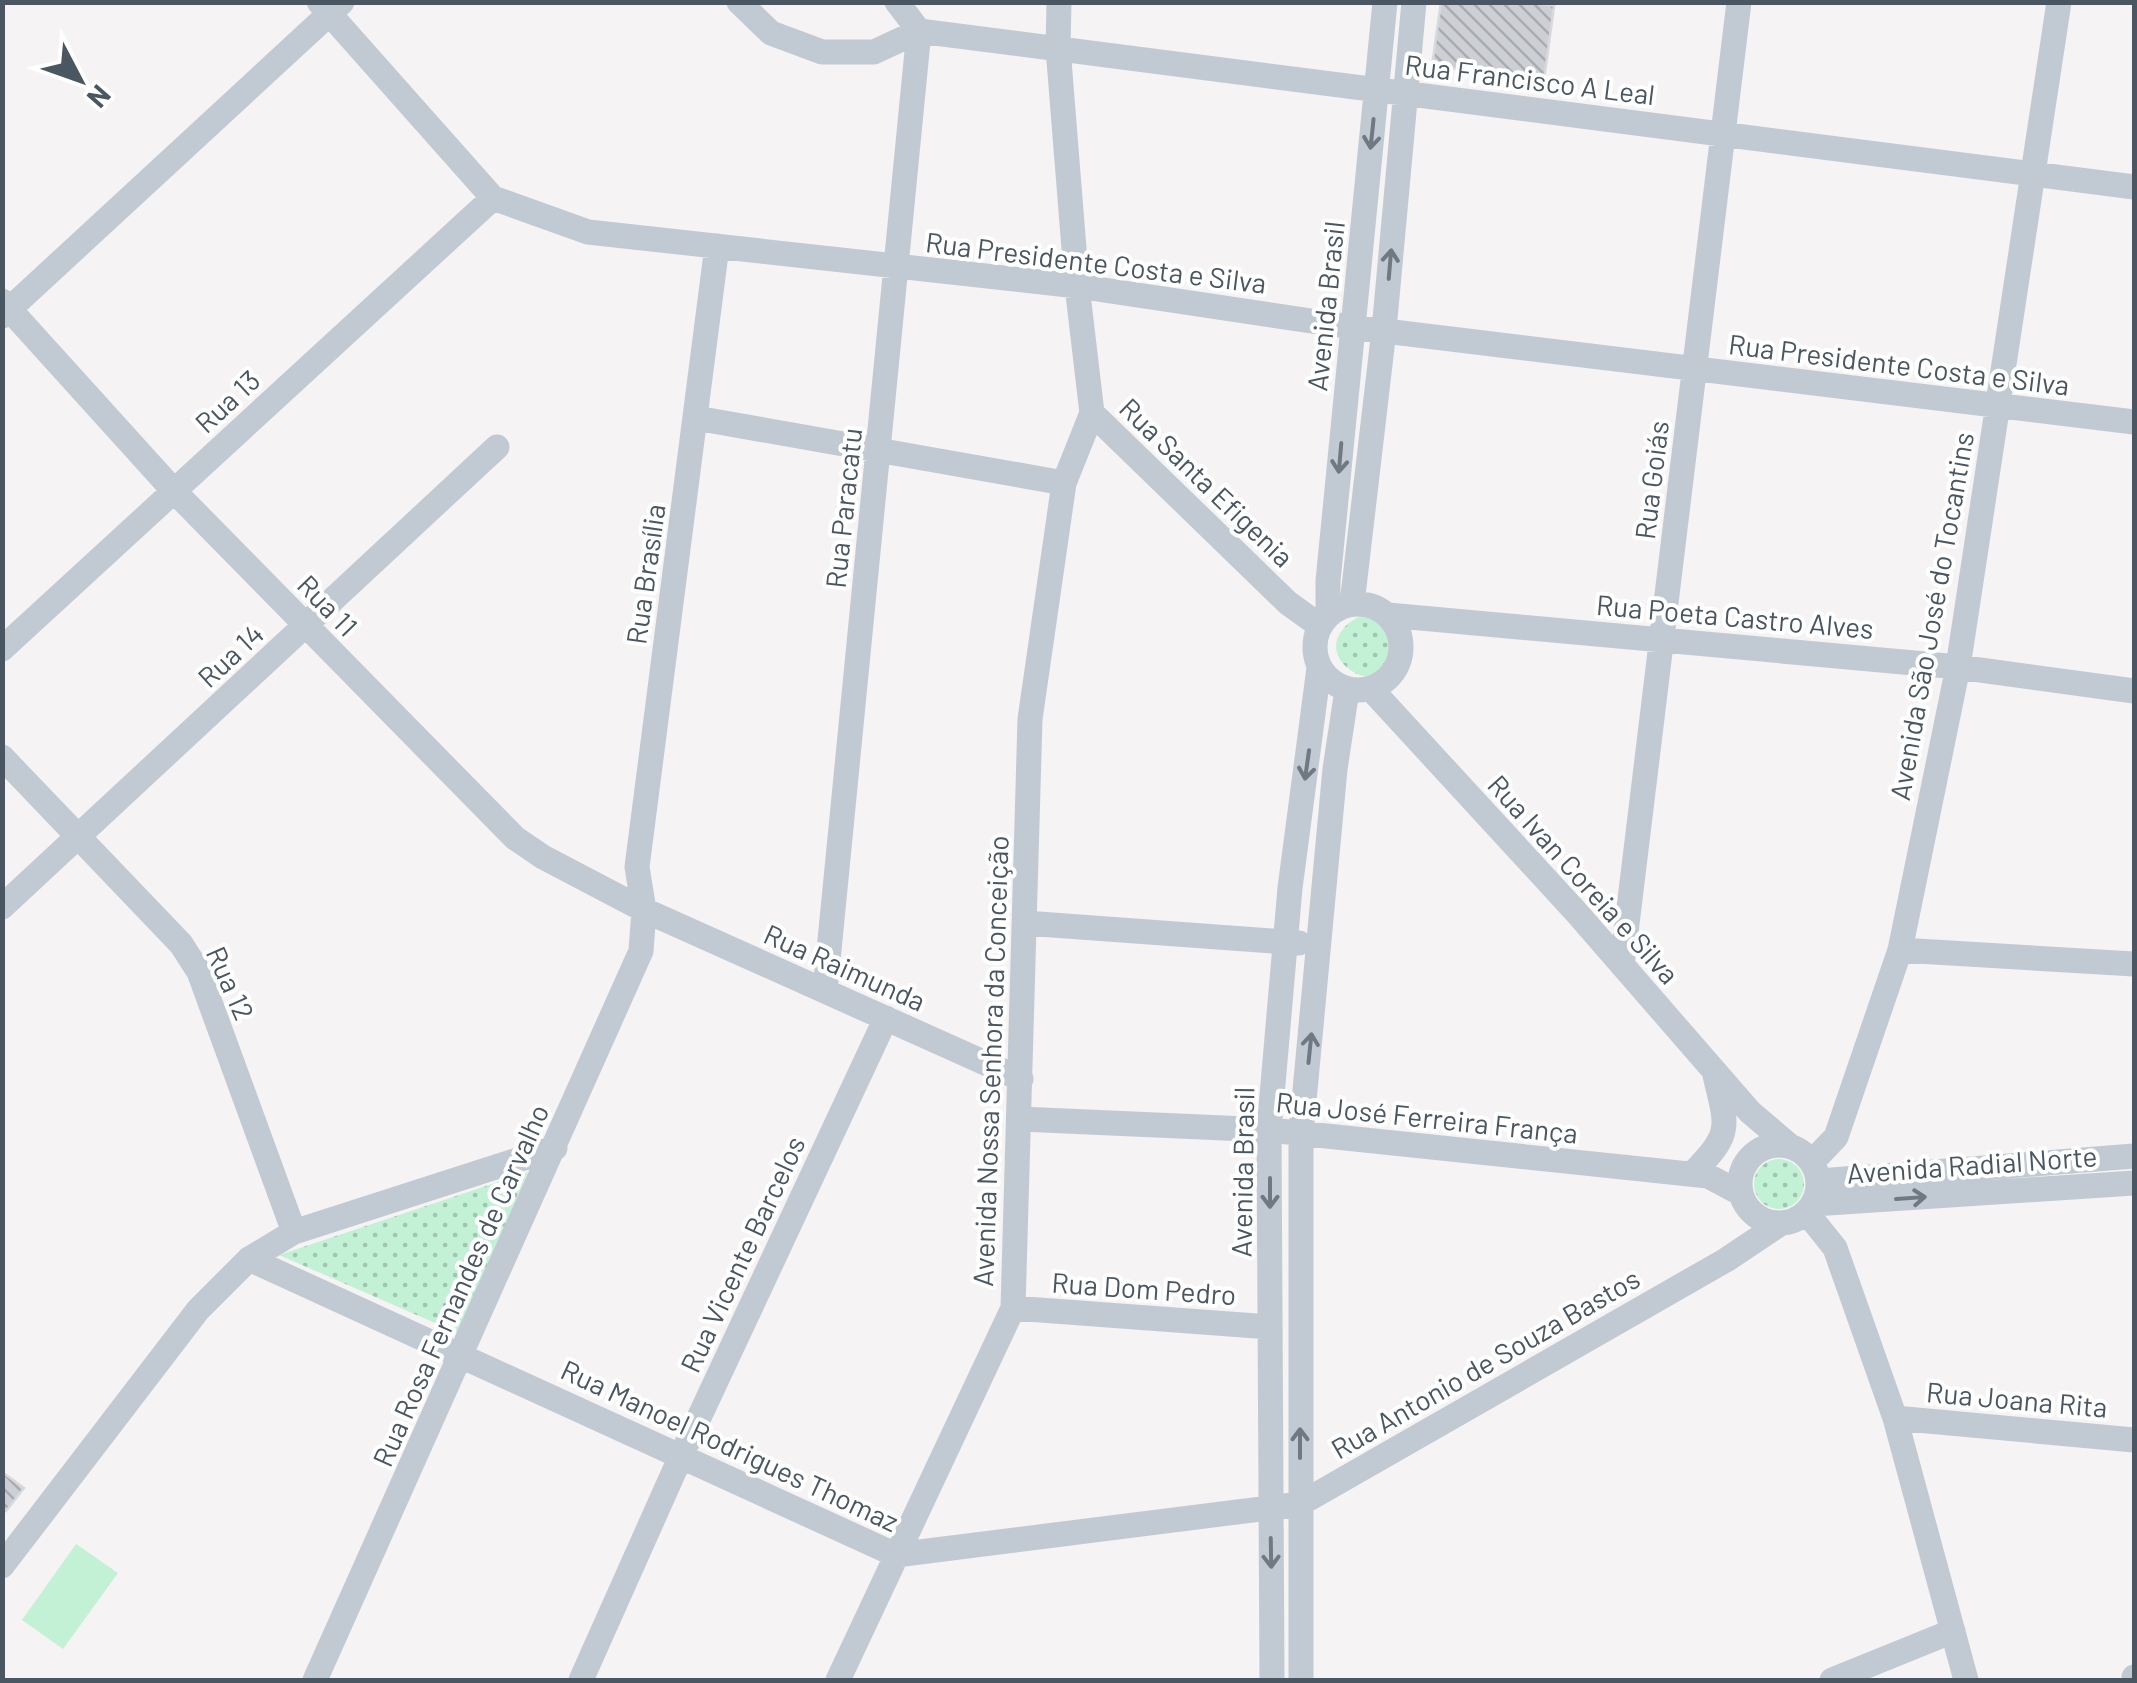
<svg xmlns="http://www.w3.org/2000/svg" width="2137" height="1683" viewBox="0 0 2137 1683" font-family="Barlow,sans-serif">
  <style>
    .grass { fill: #c3f1d5 }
    .park { fill: url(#park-dots) }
    .building { fill: url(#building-back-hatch); stroke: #d7d9de; stroke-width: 2.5 }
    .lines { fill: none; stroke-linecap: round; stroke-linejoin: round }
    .minor { stroke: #c1cad2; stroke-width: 25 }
    .oneway { stroke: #6e7983 }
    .labels { text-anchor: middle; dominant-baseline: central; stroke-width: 8; stroke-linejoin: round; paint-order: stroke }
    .street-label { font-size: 28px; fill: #4a5661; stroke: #fff }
  </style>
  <defs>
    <pattern id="park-dots" width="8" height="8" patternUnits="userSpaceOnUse" patternTransform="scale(2.5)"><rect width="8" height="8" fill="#c3f1d5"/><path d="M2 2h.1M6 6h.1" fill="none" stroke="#a0c6b0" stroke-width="1.8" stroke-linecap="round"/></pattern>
    <pattern id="building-back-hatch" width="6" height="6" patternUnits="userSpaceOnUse" patternTransform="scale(2.5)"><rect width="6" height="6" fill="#cdcfd5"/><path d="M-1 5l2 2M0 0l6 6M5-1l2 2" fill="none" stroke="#a8abb0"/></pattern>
  </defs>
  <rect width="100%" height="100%" fill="#f5f3f3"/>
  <path class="grass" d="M 76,1544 L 118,1573 L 63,1649 L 22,1620 Z"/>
  <path class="park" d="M 1360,616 L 1386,622 L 1392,634 L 1388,672 L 1384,677 C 1347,684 1311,642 1360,616 Z
    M1754 1184a25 25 0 1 1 50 0a25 25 0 1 1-50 0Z
    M 528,1172 L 458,1333 L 279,1255 Z"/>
  <path class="building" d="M 1441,2 L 1527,2 L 1554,6 L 1544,80 L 1432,66 Z
    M 2,1472 L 24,1488 L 6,1511 L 2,1508 Z"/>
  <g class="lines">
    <path class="minor" d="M 319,2 L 493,198 L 588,232 L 1077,286 L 1352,327 L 2134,422
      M 739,2 L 771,33 L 822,52 L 874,52 L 919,31
      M 897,2 L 919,31
      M 1059,2 L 1058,48 L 1077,286 L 1092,413 L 1288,603 L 1320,626
      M 919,31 L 2134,187
      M 2,301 L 174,491 L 515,838 L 543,857 L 644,910 L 1021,1079
      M 2,316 L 342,2
      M 696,418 L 1064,483
      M1315 647a43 43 0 1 1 86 0a43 43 0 1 1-86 0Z
      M 1352,604 L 1384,330 L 1414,2
      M 1388,615 L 1958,667 L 2134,691
      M 1328,616 L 1328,581 L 1385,2
      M 2,649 L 493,198
      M 1371,689 L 1577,913 L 1750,1112 L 1790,1146
      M 2,757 L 181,944 L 199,972 L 294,1232
      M 2,907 L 497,447
      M 1025,923 L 1299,943
      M 1900,950 L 2134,964
      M 1622,965 L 1739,2
      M 825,991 L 919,31
      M 1020,1119 L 1269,1130 L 1708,1176 L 1740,1193
      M1740 1184a39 39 0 1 1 78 0a39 39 0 1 1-78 0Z
      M 1812,1162 L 1836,1137 L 1900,950 L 1958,667 L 2059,2
      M 1692,1174 C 1734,1131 1727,1128 1714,1071
      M 1819,1181 L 2134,1156
      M 1813,1204 L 2134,1183
      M 1807,1213 L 1835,1248 L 1895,1418 L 1966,1680
      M 249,1259 L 896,1555 L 1300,1504 L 1726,1260 L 1780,1224
      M 1013,1308 L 1270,1327
      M 1895,1418 L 2134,1440
      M 2,1566 L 198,1310 L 249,1259 L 294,1232 L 555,1148
      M 315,1680 L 641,951 L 644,910 L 637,867 L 717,246
      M 581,1680 L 681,1456 L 886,1018
      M 838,1680 L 1013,1308 L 1030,719 L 1064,483 L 1092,413
      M 1272,1680 L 1269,1130 L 1290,888 L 1319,668
      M 1301,1680 L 1301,1133 L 1335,769 L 1347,690
      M 1832,1680 L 1953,1631
      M 2134,1680 L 2134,1677"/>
  </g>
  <defs><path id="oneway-shaft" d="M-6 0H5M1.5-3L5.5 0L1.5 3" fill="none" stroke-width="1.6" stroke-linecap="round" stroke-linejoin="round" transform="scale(2.5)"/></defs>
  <g class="oneway">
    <use href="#oneway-shaft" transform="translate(1372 134) rotate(96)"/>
    <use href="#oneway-shaft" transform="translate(1390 264) rotate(-85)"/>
    <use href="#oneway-shaft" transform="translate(1340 458) rotate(95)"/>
    <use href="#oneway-shaft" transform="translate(1307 765) rotate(98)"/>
    <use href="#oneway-shaft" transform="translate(1310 1048) rotate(-84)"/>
    <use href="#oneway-shaft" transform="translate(1270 1193) rotate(90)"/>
    <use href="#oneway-shaft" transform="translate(1911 1198) rotate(-4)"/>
    <use href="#oneway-shaft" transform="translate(1300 1443) rotate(-90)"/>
    <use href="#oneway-shaft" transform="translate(1271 1553) rotate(89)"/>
  </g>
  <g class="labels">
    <g class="street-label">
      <text transform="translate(1530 79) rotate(7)">Rua Francisco A Leal</text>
      <text transform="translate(1096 262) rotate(7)">Rua Presidente Costa e Silva</text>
      <text transform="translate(1325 306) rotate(-84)">Avenida Brasil</text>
      <text transform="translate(1899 364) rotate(7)">Rua Presidente Costa e Silva</text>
      <text transform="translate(227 401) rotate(-43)">Rua 13</text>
      <text transform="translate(1651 480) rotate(-83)">Rua Goiás</text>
      <text transform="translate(1207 482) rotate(44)">Rua Santa Efigenia</text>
      <text transform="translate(843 508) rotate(-84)">Rua Paracatu</text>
      <text transform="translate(645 574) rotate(-82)">Rua Brasília</text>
      <text transform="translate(328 605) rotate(46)">Rua 11</text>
      <text transform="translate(1735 616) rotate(5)">Rua Poeta Castro Alves</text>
      <text transform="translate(1931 616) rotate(-80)">Avenida São José do Tocantins</text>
      <text transform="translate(230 655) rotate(-43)">Rua 14</text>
      <text transform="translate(1584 879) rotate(48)">Rua Ivan Coreia e Silva</text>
      <text transform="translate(845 967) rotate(24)">Rua Raimunda</text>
      <text transform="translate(231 983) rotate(66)">Rua 12</text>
      <text transform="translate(990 1061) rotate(-88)">Avenida Nossa Senhora da Conceição</text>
      <text transform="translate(1427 1117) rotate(6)">Rua José Ferreira França</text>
      <text transform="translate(1972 1164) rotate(-4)">Avenida Radial Norte</text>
      <text transform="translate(1242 1172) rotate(-89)">Avenida Brasil</text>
      <text transform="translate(742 1254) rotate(-65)">Rua Vicente Barcelos</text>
      <text transform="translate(460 1285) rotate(-66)">Rua Rosa Fernandes de Carvalho</text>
      <text transform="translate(1144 1288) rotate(4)">Rua Dom Pedro</text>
      <text transform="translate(1485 1363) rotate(-30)">Rua Antonio de Souza Bastos</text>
      <text transform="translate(2017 1399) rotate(5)">Rua Joana Rita</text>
      <text transform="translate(730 1445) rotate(25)">Rua Manoel Rodrigues Thomaz</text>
    </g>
  </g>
  <rect width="2137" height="1683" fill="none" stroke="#4a5661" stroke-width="10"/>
  <g transform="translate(80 80) rotate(131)" stroke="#ffffff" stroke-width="8" paint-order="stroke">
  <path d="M0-8L18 38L0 25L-18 38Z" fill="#4a5661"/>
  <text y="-15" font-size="28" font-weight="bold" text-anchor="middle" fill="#4a5661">N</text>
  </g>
</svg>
